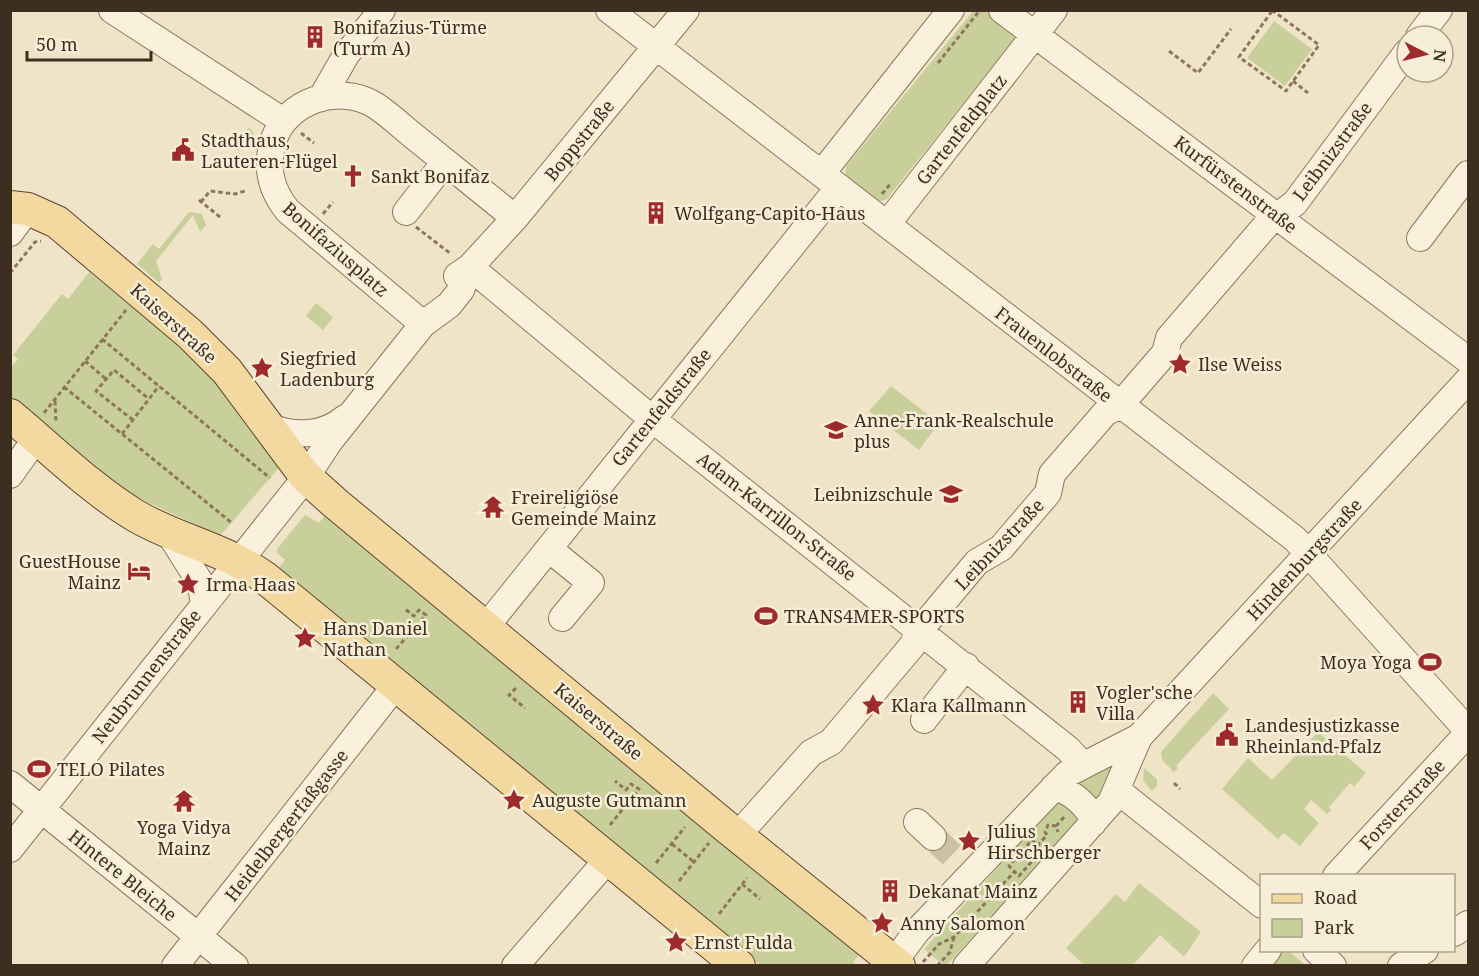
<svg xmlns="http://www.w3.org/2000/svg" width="1479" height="976" viewBox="0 0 1479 976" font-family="'Noto Serif',serif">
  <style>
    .green { fill: #c9cf9b }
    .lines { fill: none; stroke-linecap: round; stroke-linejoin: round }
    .minor-tunnel { stroke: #ccc0a6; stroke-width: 26; stroke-dasharray: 26 13; stroke-linecap: butt }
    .minor-casing { stroke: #8d765c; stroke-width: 28 }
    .major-casing { stroke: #5b4430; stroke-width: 34 }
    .path { stroke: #8d765c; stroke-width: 3; stroke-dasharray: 4.5 3; stroke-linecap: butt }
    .minor { stroke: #faf1dc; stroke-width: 26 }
    .major { stroke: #f3d9a0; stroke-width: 32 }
    .labels { text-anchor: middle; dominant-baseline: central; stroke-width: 5; stroke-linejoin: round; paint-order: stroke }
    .poi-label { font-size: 18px; fill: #3d2e20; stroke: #f7eed8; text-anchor: start }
    .street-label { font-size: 18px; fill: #3d2e20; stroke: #f7eed8 }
  </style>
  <rect width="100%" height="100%" fill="#f0e4c8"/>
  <path class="green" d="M 973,11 L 992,11 L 1016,32 L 1016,37 L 887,199 L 878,202 L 845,179 L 846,166 Z
    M 1274,21 L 1312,49 L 1285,86 L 1247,58 Z
    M 249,127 L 253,132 L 257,147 L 255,148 L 250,136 L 238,151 L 233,147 Z
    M 189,212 L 202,214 L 206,225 L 200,232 L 193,215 L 156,261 L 162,279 L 159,283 L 137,264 L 153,244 L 159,249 Z
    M 89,272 L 205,367 L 283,463 L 220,536 L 128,493 L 11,400 L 10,368 L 18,359 L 13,355 L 62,294 L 68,299 Z
    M 316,303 L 333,317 L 323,330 L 306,316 Z
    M 891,386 L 939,423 L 919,450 L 869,411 Z
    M 327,513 L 861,953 L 853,962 L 857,965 L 760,965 L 277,570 L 285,560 L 277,553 L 277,549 L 305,515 L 319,523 Z
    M 1213,693 L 1229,709 L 1176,766 L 1178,768 L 1174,772 L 1162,760 L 1161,752 Z
    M 1318,732 L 1366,773 L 1354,787 L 1350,783 L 1329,807 L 1331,810 L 1327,814 L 1311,800 L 1304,809 L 1319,823 L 1300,846 L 1284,833 L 1278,839 L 1222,789 L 1248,758 L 1272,780 Z
    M 1113,759 L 1115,780 L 947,965 L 943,965 L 924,949 L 1035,826 L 1067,784 Z
    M 1144,768 L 1157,779 L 1157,786 L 1152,791 L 1143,781 Z
    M 1139,883 L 1201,932 L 1184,957 L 1160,935 L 1133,965 L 1084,965 L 1066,948 L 1116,894 L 1125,902 Z
    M 1274,950 L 1289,951 L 1305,965 L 1260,966 Z"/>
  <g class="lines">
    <path class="minor-tunnel" d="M 933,837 L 957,860"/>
    <g class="minor-casing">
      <path id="minor" d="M 112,10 L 283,121
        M 609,10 L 1295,539 L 1468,731
        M 1002,10 L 1468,360
        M 1419,36 L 1439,10
        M 322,97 L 346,55 L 382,10
        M 822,173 L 951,10
        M 406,212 L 445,162
        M 888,223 L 1054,10
        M 10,233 L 28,209
        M 1420,238 L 1468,174
        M 470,267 L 651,418 L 1068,749 L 1083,765
        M 457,276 L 470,267 L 515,218 L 686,10
        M 423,324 L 288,211 C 270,189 265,166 274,139 C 287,101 338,84 373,104 C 388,113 402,127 416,138 C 449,165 482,191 515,218
        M 270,427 C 295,437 324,436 345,418
        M 10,475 L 37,437
        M 167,530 L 200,582 L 204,603
        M 549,549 L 591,583 L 562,618
        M 485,628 L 839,187
        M 924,720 L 966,666
        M 10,784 L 235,966
        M 1053,788 C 1067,787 1093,809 1093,823
        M 1118,791 L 1262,905
        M 917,822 L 933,837
        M 737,836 L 811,753 L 831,742 L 912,646 L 920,630 L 977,562 L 1001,548 L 1048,493 L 1052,474 L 1105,413 L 1120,405 L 1165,353 L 1169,338 L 1267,224 L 1295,203 L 1407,52
        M 10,849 L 306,477 L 329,442 L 423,324 L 449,305 L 461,290 L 470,267
        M 1336,876 L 1468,733
        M 1454,933 L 1468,924
        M 1316,950 L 1333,966
        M 175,966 L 396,685
        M 515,966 L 609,858
        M 891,966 L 917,931 L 1067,774 L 1139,737 L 1468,380
        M 966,966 L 1111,802 L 1139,737
        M 1255,966 L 1268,950
        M 1401,966 L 1425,950"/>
    </g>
    <g class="major-casing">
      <path id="major" d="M 10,207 L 28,209 L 57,222 L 190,334 L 227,371 L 306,477 L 335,503 L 724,825 L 899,966
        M 10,415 C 51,449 91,489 136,516 C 177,540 225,549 264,577 L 739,966"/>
    </g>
    <path class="path" d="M 1272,10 L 1319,45 L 1286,91 L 1239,57 L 1272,11
      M 1169,51 L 1198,73 L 1231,29
      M 938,63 L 980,10
      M 1293,81 L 1308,93
      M 301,133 L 314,143
      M 882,194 L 891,183
      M 199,200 L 220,217
      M 201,202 L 210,191 L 235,194 L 245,191
      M 323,214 L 333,202
      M 416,227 L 451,254
      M 10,273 L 35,242 L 41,241
      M 102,339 L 270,478
      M 85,361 L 106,379
      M 64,387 L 232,523
      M 55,401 L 56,422
      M 44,413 L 126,310
      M 133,420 L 96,391 L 114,370 L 149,399
      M 122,434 L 159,386
      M 396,649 L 426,615 L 419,610 L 414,616 L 405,609
      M 516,688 L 509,695 L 525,708
      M 1174,783 L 1180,789
      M 610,825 L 639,789 L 631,784 L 626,790 L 615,781
      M 1056,826 L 1065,816
      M 1032,840 L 1042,850 L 1019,876 L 1009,866 Z
      M 672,844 L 694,862
      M 1037,846 L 1047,835 L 1045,832 L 1048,825 L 1056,826 L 1058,832
      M 656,863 L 685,827
      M 679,881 L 709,843
      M 742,884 L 760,899
      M 719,914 L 747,878
      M 923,962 L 939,944 L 954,937 L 1015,871
      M 937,966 L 950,952 L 954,937"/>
    <use href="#minor" class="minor"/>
    <use href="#major" class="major"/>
  </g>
  <defs>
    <g id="building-bare" transform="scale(1.8)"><path d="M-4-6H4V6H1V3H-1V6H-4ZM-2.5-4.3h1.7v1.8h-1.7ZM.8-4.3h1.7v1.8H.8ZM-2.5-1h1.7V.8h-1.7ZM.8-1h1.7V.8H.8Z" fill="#9e2a2b" stroke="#f7eed8" stroke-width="2.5" paint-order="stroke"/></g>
    <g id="civic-bare" transform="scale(1.8)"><path d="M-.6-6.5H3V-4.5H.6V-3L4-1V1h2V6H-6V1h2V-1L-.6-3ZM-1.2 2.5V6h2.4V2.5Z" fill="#9e2a2b" stroke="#f7eed8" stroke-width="2.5" paint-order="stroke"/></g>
    <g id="church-bare" transform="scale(1.8)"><path d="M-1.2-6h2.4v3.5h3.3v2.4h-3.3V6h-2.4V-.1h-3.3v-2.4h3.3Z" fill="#9e2a2b" stroke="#f7eed8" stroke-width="2.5" paint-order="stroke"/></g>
    <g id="sight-bare" transform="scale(1.8)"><path d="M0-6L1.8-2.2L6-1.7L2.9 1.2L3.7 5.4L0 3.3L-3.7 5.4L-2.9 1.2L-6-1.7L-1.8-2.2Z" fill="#9e2a2b" stroke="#f7eed8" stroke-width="2.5" paint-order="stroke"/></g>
    <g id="school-bare" transform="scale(1.8)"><path d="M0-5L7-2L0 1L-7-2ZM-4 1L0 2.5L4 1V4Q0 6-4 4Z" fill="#9e2a2b" stroke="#f7eed8" stroke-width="2.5" paint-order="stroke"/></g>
    <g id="temple-bare" transform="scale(1.8)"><path d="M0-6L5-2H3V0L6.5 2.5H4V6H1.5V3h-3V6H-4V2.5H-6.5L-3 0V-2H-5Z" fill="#9e2a2b" stroke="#f7eed8" stroke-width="2.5" paint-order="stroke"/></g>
    <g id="hotel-bare" transform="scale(1.8)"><path d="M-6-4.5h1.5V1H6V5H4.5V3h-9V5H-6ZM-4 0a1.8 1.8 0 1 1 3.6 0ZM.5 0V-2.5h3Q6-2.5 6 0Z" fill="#9e2a2b" stroke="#f7eed8" stroke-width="2.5" paint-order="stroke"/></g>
    <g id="stadium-bare" transform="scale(1.8)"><path d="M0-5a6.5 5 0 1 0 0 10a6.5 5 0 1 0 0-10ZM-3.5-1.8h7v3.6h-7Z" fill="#9e2a2b" stroke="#f7eed8" stroke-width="2.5" paint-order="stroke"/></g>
  </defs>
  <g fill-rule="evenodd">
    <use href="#building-bare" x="315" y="37"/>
    <use href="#civic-bare" x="183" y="150"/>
    <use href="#church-bare" x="353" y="176"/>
    <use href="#building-bare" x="656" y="213"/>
    <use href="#sight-bare" x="1180" y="364"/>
    <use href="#sight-bare" x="262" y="368"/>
    <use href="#school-bare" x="836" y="430"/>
    <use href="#school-bare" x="951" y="494"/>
    <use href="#temple-bare" x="493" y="507"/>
    <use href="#hotel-bare" x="139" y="571"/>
    <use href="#sight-bare" x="188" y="584"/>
    <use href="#stadium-bare" x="766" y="616"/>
    <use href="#sight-bare" x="305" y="638"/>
    <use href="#stadium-bare" x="1430" y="662"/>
    <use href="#building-bare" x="1078" y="702"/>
    <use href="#sight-bare" x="873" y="705"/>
    <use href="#civic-bare" x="1227" y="735"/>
    <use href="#stadium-bare" x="39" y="769"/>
    <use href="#sight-bare" x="514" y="800"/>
    <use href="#temple-bare" x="184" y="801"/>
    <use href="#sight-bare" x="969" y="841"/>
    <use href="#building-bare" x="890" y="891"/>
    <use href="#sight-bare" x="882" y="923"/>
    <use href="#sight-bare" x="676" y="942"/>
  </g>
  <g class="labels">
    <g class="poi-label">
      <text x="333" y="27">Bonifazius-Türme<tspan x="333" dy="21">(Turm A)</tspan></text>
      <text x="201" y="140">Stadthaus,<tspan x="201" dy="21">Lauteren-Flügel</tspan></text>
      <text x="371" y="176">Sankt Bonifaz</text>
      <text x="674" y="213">Wolfgang-Capito-Haus</text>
      <text x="280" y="358">Siegfried<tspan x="280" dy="21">Ladenburg</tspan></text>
      <text x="1198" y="364">Ilse Weiss</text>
      <text x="854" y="420">Anne-Frank-Realschule<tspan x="854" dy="21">plus</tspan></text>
      <text x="933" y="494" text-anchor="end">Leibnizschule</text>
      <text x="511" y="497">Freireligiöse<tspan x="511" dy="21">Gemeinde Mainz</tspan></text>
      <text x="121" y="561" text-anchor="end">GuestHouse<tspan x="121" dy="21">Mainz</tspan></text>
      <text x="206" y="584">Irma Haas</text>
      <text x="784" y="616">TRANS4MER-SPORTS</text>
      <text x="323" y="628">Hans Daniel<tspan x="323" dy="21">Nathan</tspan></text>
      <text x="1412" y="662" text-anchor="end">Moya Yoga</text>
      <text x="1096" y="692">Vogler'sche<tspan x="1096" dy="21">Villa</tspan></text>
      <text x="891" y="705">Klara Kallmann</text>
      <text x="1245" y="725">Landesjustizkasse<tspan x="1245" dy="21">Rheinland-Pfalz</tspan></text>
      <text x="57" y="769">TELO Pilates</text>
      <text x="532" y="800">Auguste Gutmann</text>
      <text x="184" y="827" text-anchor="middle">Yoga Vidya<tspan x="184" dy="21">Mainz</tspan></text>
      <text x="987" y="831">Julius<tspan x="987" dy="21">Hirschberger</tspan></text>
      <text x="908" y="891">Dekanat Mainz</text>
      <text x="900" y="923">Anny Salomon</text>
      <text x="694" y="942">Ernst Fulda</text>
    </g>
    <g class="street-label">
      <text transform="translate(961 129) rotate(-52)">Gartenfeldplatz</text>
      <text transform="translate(579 140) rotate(-51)">Boppstraße</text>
      <text transform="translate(1332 151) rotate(-53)">Leibnizstraße</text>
      <text transform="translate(1236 184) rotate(37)">Kurfürstenstraße</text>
      <text transform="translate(336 249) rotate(41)">Bonifaziusplatz</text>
      <text transform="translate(174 323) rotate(42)">Kaiserstraße</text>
      <text transform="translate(1054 354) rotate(38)">Frauenlobstraße</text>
      <text transform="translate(661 407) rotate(-51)">Gartenfeldstraße</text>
      <text transform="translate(777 516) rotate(38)">Adam-Karrillon-Straße</text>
      <text transform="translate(999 544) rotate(-46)">Leibnizstraße</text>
      <text transform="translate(1304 559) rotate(-47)">Hindenburgstraße</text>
      <text transform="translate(146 676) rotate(-52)">Neubrunnenstraße</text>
      <text transform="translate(599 721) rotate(40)">Kaiserstraße</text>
      <text transform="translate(1402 804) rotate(-47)">Forsterstraße</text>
      <text transform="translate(286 825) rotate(-52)">Heidelbergerfaßgasse</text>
      <text transform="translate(123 875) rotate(39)">Hintere Bleiche</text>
    </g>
  </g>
  <rect width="1479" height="976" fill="none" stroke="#3d2e20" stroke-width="24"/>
  <rect x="1260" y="874" width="195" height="78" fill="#f7eed8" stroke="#ada18e" stroke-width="1.5"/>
  <rect x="1272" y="894" width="30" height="9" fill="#f3d9a0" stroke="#ada18e" stroke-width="1.5"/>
  <text x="1314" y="904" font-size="18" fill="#3d2e20">Road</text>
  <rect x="1272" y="919" width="30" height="18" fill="#c9cf9b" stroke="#ada18e" stroke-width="1.5"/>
  <text x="1314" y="934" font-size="18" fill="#3d2e20">Park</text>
  <g transform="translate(1425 54) rotate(97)"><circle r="28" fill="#f7eed8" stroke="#ada18e" stroke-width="1.5"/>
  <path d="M0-4.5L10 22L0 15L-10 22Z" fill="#9e2a2b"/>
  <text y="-9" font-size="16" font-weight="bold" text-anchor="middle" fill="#3d2e20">N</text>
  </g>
  <path d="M27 51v9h124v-9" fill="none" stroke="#3d2e20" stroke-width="3"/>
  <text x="36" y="51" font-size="18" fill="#3d2e20" stroke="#f7eed8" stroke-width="4.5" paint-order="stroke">50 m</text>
</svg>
